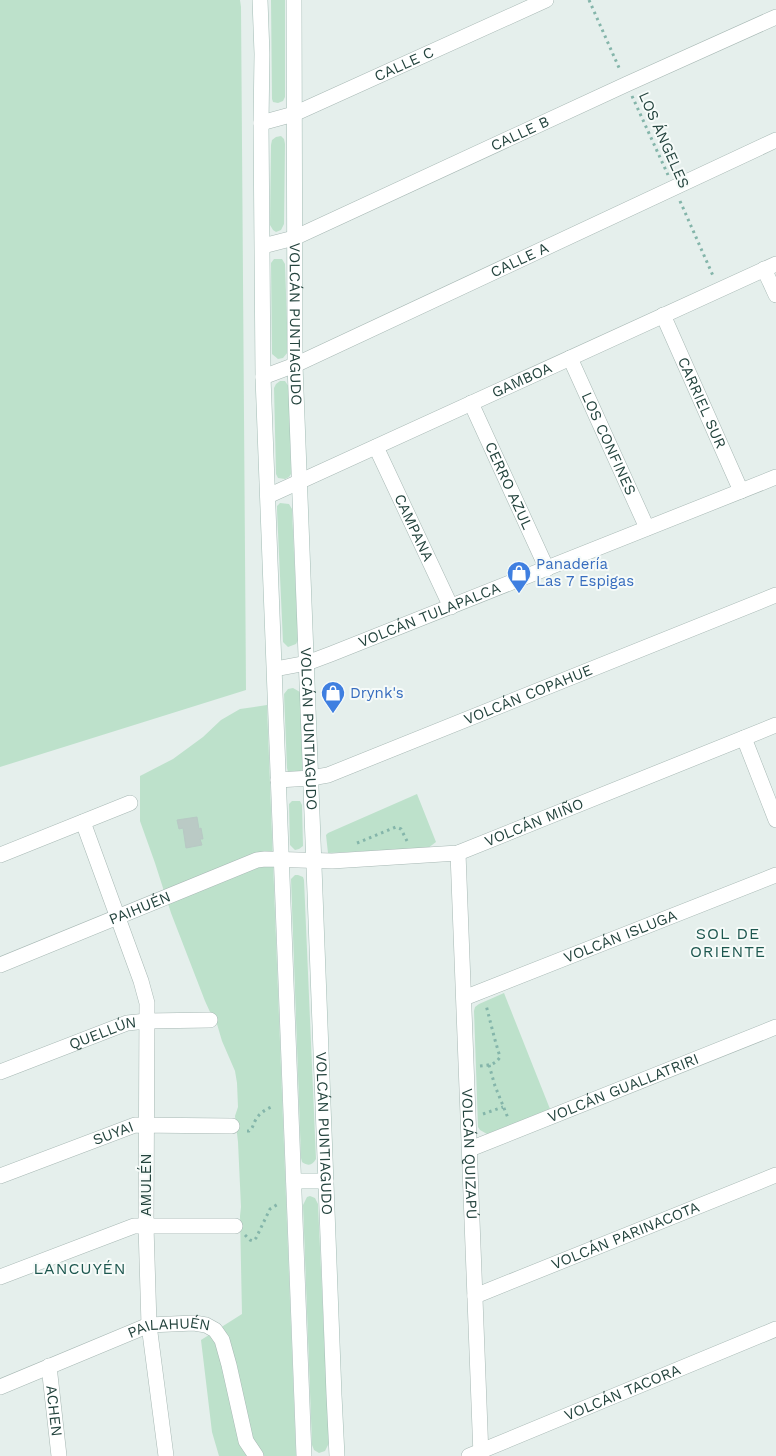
<svg xmlns="http://www.w3.org/2000/svg" width="776" height="1456" viewBox="0 0 776 1456" font-family="'Work Sans',sans-serif">
  <style>
    .green { fill: #bde1cb }
    .building { fill: #bacac5; stroke: #b7c9c4 }
    .lines { fill: none; stroke-linecap: round; stroke-linejoin: round }
    .minor-casing { stroke: #a7b8b4; stroke-width: 16 }
    .secondary-casing { stroke: #a3bcb5; stroke-width: 16 }
    .path { stroke: #84b5aa; stroke-width: 3; stroke-dasharray: 2.5 4; stroke-linecap: butt }
    .minor { stroke: #fff; stroke-width: 15 }
    .secondary { stroke: #fff; stroke-width: 15 }
    .labels { text-anchor: middle; dominant-baseline: central; stroke-width: 4; stroke-linejoin: round; paint-order: stroke }
    .street-label { font-size: 15px; fill: #23433d; stroke: #f6fbf9 }
    .shop-label { font-size: 15px; fill: #366cbe; stroke: #f6fbf9; text-anchor: start }
    .neighbourhood-label { font-size: 16px; letter-spacing: 1px; fill: #1d574f; stroke: #f6fbf9 }
  </style>
  <rect width="100%" height="100%" fill="#e5efec"/>
  <path class="green" d="M 0,0 L 240,0 L 241,7 L 246,690 L 0,767 Z
    M 271,0 L 285,0 L 285,97 L 283,101 L 278,103 L 273,102 L 272,99 Z
    M 281,136 L 284,139 L 285,144 L 284,224 L 281,230 L 276,232 L 273,230 L 270,225 L 271,145 L 272,140 L 276,137 Z
    M 274,259 L 282,259 L 285,264 L 288,352 L 283,358 L 278,359 L 272,354 L 271,263 Z
    M 280,381 L 285,381 L 289,387 L 291,474 L 289,477 L 285,479 L 278,478 L 276,474 L 274,388 L 276,384 Z
    M 280,503 L 289,504 L 292,509 L 298,640 L 296,644 L 288,647 L 283,642 L 277,510 L 277,506 Z
    M 293,688 L 300,692 L 303,768 L 300,773 L 288,772 L 287,768 L 284,694 L 288,689 Z
    M 267,705 L 296,1456 L 219,1456 L 212,1432 L 201,1340 L 242,1314 L 240,1216 L 241,1207 L 238,1142 L 235,1116 L 238,1107 L 237,1083 L 235,1071 L 222,1041 L 214,1014 L 210,1012 L 205,1001 L 171,913 L 155,863 L 140,821 L 140,776 L 173,759 L 203,737 L 221,720 L 240,709 Z
    M 417,794 L 436,842 L 428,848 L 328,853 L 326,835 L 328,833 Z
    M 292,801 L 300,801 L 302,805 L 303,846 L 299,849 L 295,850 L 290,845 L 289,804 Z
    M 295,875 L 298,875 L 303,877 L 304,880 L 316,1159 C 312,1166 308,1166 302,1162 L 301,1158 L 291,879 Z
    M 504,993 L 550,1109 L 487,1134 L 480,1130 L 478,1127 L 474,1011 L 475,1007 L 479,1004 Z
    M 310,1196 L 315,1198 L 318,1204 L 329,1443 L 325,1451 L 319,1453 L 314,1450 L 312,1445 L 303,1205 L 307,1197 Z"/>
  <path class="building" d="M 197,817 L 199,829 L 201,828 L 203,839 L 200,839 L 202,845 L 186,848 L 183,828 L 179,829 L 177,820 Z"/>
  <g class="lines">
    <g class="minor-casing">
      <g id="minor">
        <path id="s1" d="M 261,123 L 294,114 L 546,0"/>
        <path id="s2" d="M 263,246 L 294,238 L 627,84 L 776,17"/>
        <path d="M 764,269 L 776,295"/>
        <path id="s3" d="M 663,315 L 741,491"/>
        <path id="s4" d="M 570,358 L 647,528"/>
        <path id="s5" d="M 263,377 L 295,365 L 776,140"/>
        <path id="s6" d="M 471,403 L 547,569"/>
        <path id="s7" d="M 376,447 L 451,607"/>
        <path id="s8" d="M 268,496 L 776,264"/>
        <path id="s9" d="M 275,669 L 307,663 L 331,654 L 776,477"/>
        <path d="M 744,738 L 776,820"/>
        <path id="s10" d="M 278,780 L 311,778 L 328,775 L 776,595"/>
        <path d="M 83,822 L 141,981 L 147,1003 L 146,1226 L 149,1325 L 166,1456"/>
        <path id="s11" d="M 458,853 L 481,1456"/>
        <path d="M 0,855 L 130,803"/>
        <path id="s12" d="M 0,965 L 257,860 L 265,859 L 332,861 L 458,853 L 776,725"/>
        <path id="s13" d="M 464,998 L 776,875"/>
        <path id="s14" d="M 0,1072 L 127,1023 L 147,1021 L 210,1020"/>
        <path id="s15" d="M 470,1149 L 776,1027"/>
        <path id="s16" d="M 0,1176 L 135,1125 L 232,1126"/>
        <path d="M 0,1277 L 134,1226 L 235,1226"/>
        <path id="s17" d="M 475,1296 L 776,1175"/>
        <path id="s18" d="M 49,1366 L 59,1456"/>
        <path id="s19" d="M 0,1387 L 149,1325 L 194,1323 L 206,1325 L 215,1330 L 222,1340 L 229,1365 L 246,1441 L 256,1456"/>
        <path id="s20" d="M 469,1456 L 776,1329"/>
      </g>
    </g>
    <g class="secondary-casing">
      <g id="secondary">
        <path d="M 260,0 L 262,54 L 261,123 L 263,377 L 304,1456"/>
        <path id="s21" d="M 294,0 L 295,365 L 334,1395 L 337,1456"/>
        <path d="M 294,1181 L 326,1181"/>
      </g>
    </g>
    <path class="path" d="M 589,0 L 620,70
      M 632,96 L 668,175
      M 680,201 L 714,278
      M 357,843 L 396,827 L 401,829 L 407,841
      M 489,1065 L 495,1086 L 508,1118
      M 480,1066 C 489,1065 495,1065 500,1057 L 495,1040 L 486,1005
      M 483,1114 L 503,1107
      M 247,1131 L 249,1131 C 253,1128 253,1125 255,1121 C 259,1113 266,1109 274,1106
      M 245,1235 L 250,1240 L 253,1241 L 256,1238 L 270,1209 L 278,1204"/>
    <use href="#minor" class="minor"/>
    <use href="#secondary" class="secondary"/>
  </g>
  <defs>
    <g id="shop-pin" transform="scale(1.25)"><path d="M0 17L-7.5 6A9.5 9.5 0 1 1 7.5 6Z" fill="#3f7fe0" stroke="#f6fbf9"/><path d="M-5-2.5h2.3a2.7 3.5 0 0 1 5.4 0H5L5.5 6h-11ZM-1.5-2.5h3a1.5 2.3 0 0 0-3 0Z" fill="#fff"/></g>
  </defs>
  <g fill-rule="evenodd">
    <use href="#shop-pin" x="519" y="573"/>
    <use href="#shop-pin" x="333" y="693"/>
  </g>
  <g class="labels">
    <g class="street-label">
      <text stroke="none"><textPath href="#s1" startOffset="155">CALLE C</textPath></text>
      <text stroke="none"><textPath href="#s2" startOffset="281">CALLE B</textPath></text>
      <text transform="translate(664 140) rotate(66)">LOS ÁNGELES</text>
      <text stroke="none"><textPath href="#s5" startOffset="282">CALLE A</textPath></text>
      <text stroke="none"><textPath href="#s21" startOffset="324">VOLCÁN PUNTIAGUDO</textPath></text>
      <text stroke="none"><textPath href="#s8" startOffset="279">GAMBOA</textPath></text>
      <text stroke="none"><textPath href="#s3" startOffset="96">CARRIEL SUR</textPath></text>
      <text stroke="none"><textPath href="#s4" startOffset="94">LOS CONFINES</textPath></text>
      <text stroke="none"><textPath href="#s6" startOffset="91">CERRO AZUL</textPath></text>
      <text stroke="none"><textPath href="#s7" startOffset="89">CAMPANA</textPath></text>
      <text stroke="none"><textPath href="#s9" startOffset="164">VOLCÁN TULAPALCA</textPath></text>
      <text stroke="none"><textPath href="#s10" startOffset="266">VOLCÁN COPAHUE</textPath></text>
      <text stroke="none"><textPath href="#s21" startOffset="729">VOLCÁN PUNTIAGUDO</textPath></text>
      <text stroke="none"><textPath href="#s12" startOffset="561">VOLCÁN MIÑO</textPath></text>
      <text stroke="none"><textPath href="#s12" startOffset="151">PAIHUÉN</textPath></text>
      <text stroke="none"><textPath href="#s13" startOffset="168">VOLCÁN ISLUGA</textPath></text>
      <text stroke="none"><textPath href="#s14" startOffset="110">QUELLÚN</textPath></text>
      <text stroke="none"><textPath href="#s15" startOffset="165">VOLCÁN GUALLATRIRI</textPath></text>
      <text stroke="none"><textPath href="#s21" startOffset="1134">VOLCÁN PUNTIAGUDO</textPath></text>
      <text stroke="none"><textPath href="#s16" startOffset="121">SUYAI</textPath></text>
      <text stroke="none"><textPath href="#s11" startOffset="301">VOLCÁN QUIZAPÚ</textPath></text>
      <text transform="translate(146 1185) rotate(-90)">AMULÉN</text>
      <text stroke="none"><textPath href="#s17" startOffset="162">VOLCÁN PARINACOTA</textPath></text>
      <text stroke="none"><textPath href="#s19" startOffset="181">PAILAHUÉN</textPath></text>
      <text stroke="none"><textPath href="#s20" startOffset="166">VOLCÁN TACORA</textPath></text>
      <text stroke="none"><textPath href="#s18" startOffset="45">ACHEN</textPath></text>
    </g>
    <g class="shop-label">
      <text x="536" y="564">Panadería<tspan x="536" dy="17">Las 7 Espigas</tspan></text>
      <text x="350" y="693">Drynk's</text>
    </g>
    <g class="neighbourhood-label">
      <text x="728" y="933">SOL DE<tspan x="728" dy="18">ORIENTE</tspan></text>
      <text x="80" y="1268">LANCUYÉN</text>
    </g>
  </g>
</svg>
